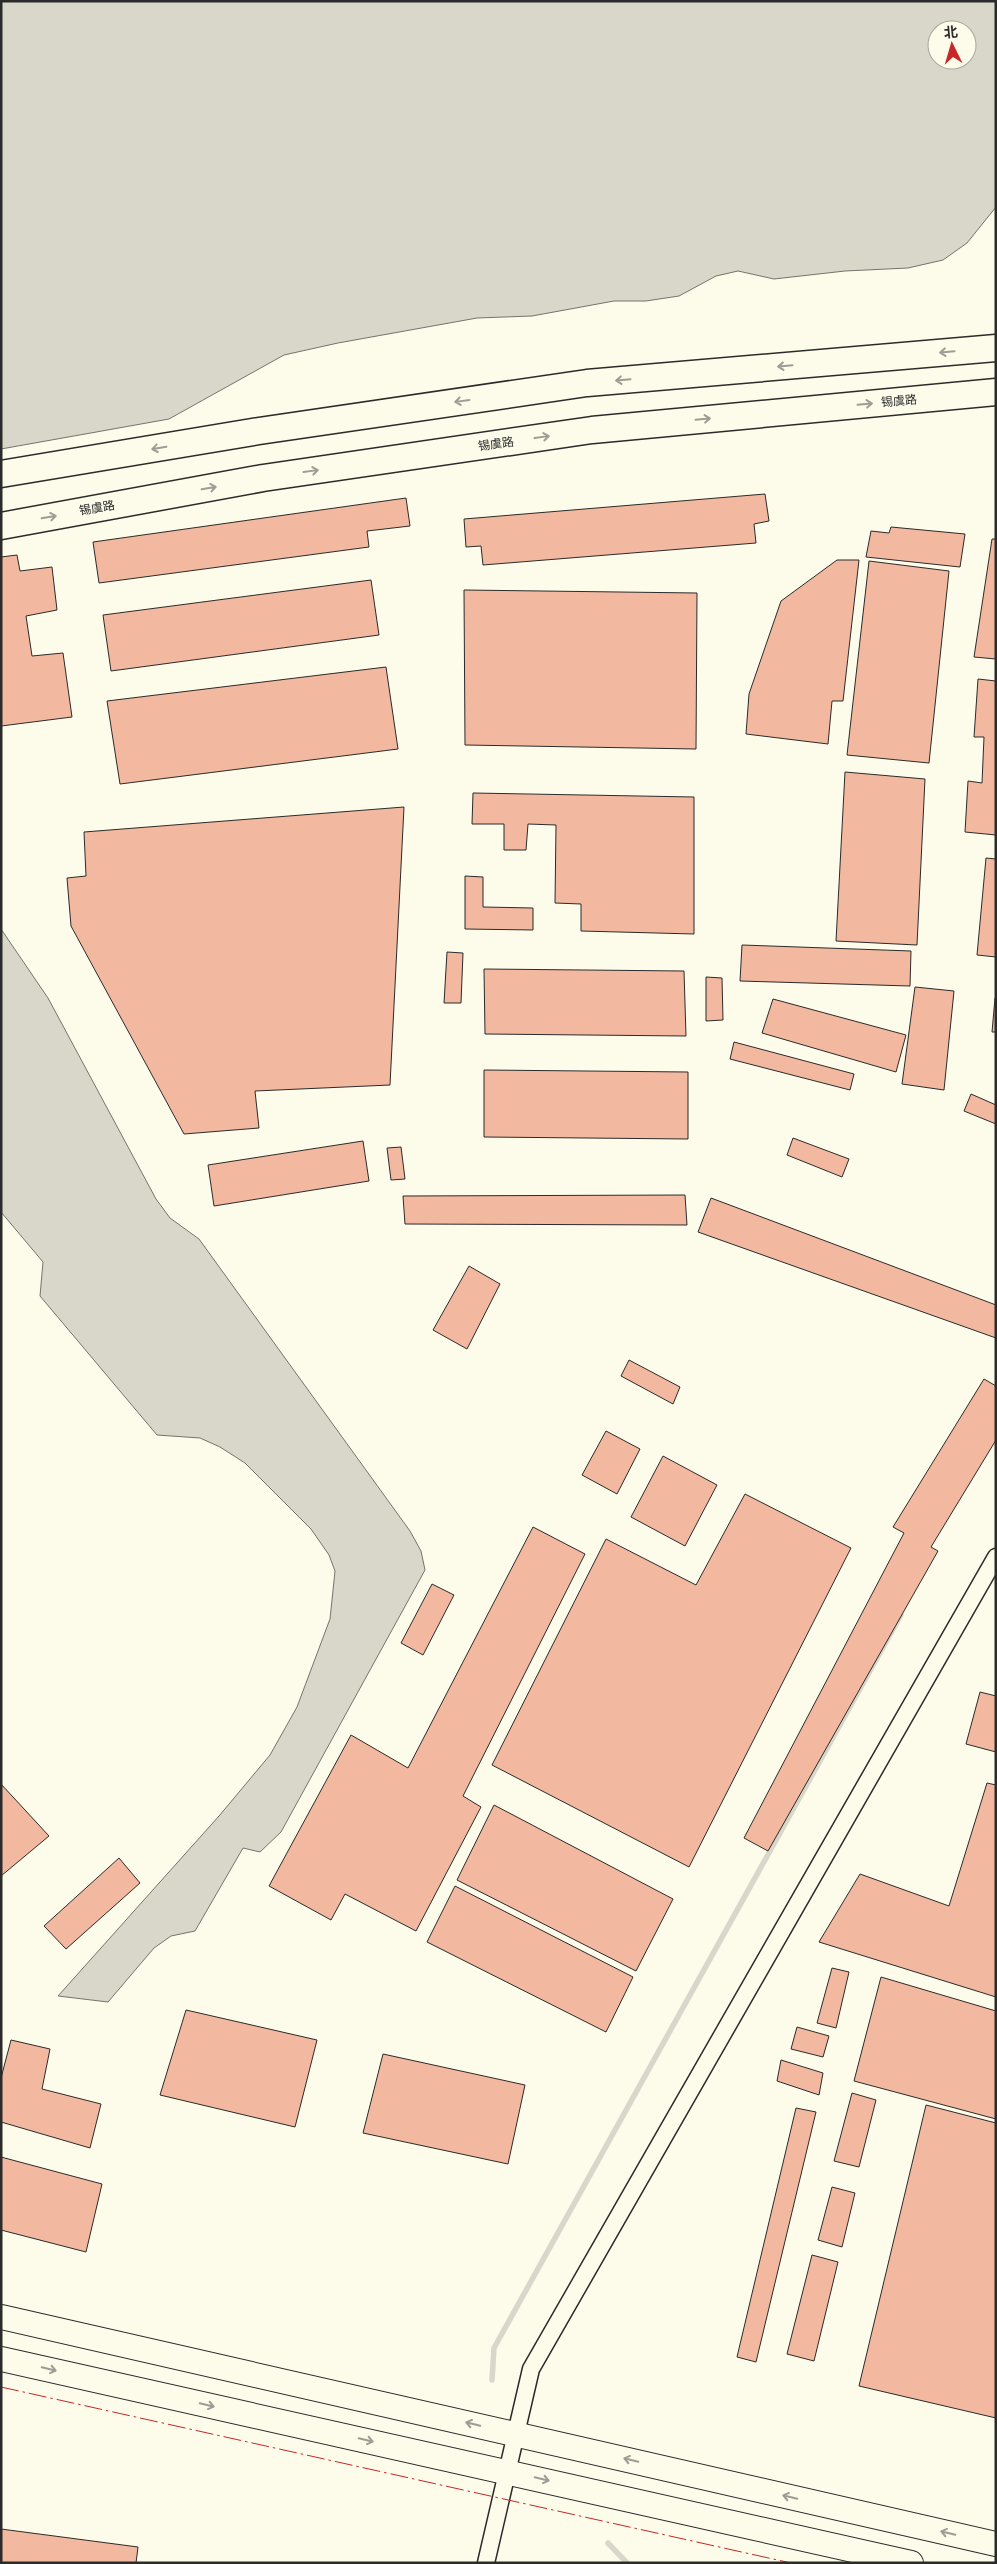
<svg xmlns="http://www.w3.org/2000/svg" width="997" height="2564" viewBox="0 0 997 2564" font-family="'Varela Round','Noto Sans SC',sans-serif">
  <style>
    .water { fill: #d8d7c9; stroke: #74746e; fill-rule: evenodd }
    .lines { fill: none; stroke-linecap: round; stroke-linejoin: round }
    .stream { stroke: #d8d7c9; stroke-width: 5.5 }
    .building { fill: #f2b8a0; stroke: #2b2b2b }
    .minor-casing { stroke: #2b2b2b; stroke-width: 19 }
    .secondary-casing { stroke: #2b2b2b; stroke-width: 26 }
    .primary-casing { stroke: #2b2b2b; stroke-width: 29 }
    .minor { stroke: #fdfbea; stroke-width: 16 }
    .secondary { stroke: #fdfbea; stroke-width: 24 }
    .primary { stroke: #fdfbea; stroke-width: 26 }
    .power { stroke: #c62828; stroke-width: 1; stroke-dasharray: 18 4 2.5 4; stroke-linecap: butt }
    .oneway { stroke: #9e9d94 }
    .labels { text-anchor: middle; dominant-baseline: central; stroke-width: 4; stroke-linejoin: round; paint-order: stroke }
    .street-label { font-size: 12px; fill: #2b2b2b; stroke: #fdfbea }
  </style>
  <rect width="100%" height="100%" fill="#fdfbea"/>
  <path class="water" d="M 1,1 L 996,1 L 996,207 L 967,243 L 943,260 L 908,268 L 845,271 L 774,279 L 738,271 L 716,276 L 679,296 L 646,301 L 614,301 L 532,316 L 477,318 L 338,343 L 284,355 L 169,419 L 1,449 ZM 937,30 L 967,30 L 967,60 L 937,60 Z
    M 1,929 L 48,998 L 156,1199 L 170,1218 L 199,1239 L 410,1531 L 421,1551 L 425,1570 L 281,1832 L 260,1852 L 243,1848 L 195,1931 L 171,1936 L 154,1948 L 108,2002 L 58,1996 L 219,1816 L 270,1755 L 297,1707 L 330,1619 L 335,1571 L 329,1555 L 311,1529 L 245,1463 L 220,1447 L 200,1438 L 157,1435 L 40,1296 L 43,1262 L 1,1212 Z"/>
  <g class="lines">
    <path class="stream" d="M 492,2380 L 494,2348 L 901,1615
      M 608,2543 L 627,2563"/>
  </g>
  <path class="building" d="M 765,494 L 769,521 L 754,524 L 756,543 L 483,565 L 481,546 L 466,547 L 464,519 Z
    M 406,498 L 410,526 L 367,531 L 369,547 L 99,583 L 93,542 Z
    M 891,527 L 965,534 L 960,567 L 866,557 L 871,531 L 889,533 Z
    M 992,539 L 996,539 L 996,659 L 974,657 Z
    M 17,555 L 20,571 L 52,567 L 57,610 L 26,616 L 32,656 L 63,653 L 72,717 L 1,726 L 1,557 Z
    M 837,560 L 859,560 L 843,701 L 832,701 L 828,744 L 746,734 L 749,694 L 781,601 Z
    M 869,561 L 949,571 L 929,763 L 847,755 Z
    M 371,580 L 379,635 L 111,671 L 103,615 Z
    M 464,590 L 697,593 L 696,749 L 465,745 Z
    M 386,667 L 398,749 L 120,784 L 107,701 Z
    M 978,679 L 996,681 L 996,835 L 965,832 L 968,781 L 982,783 L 984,737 L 974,737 Z
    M 845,772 L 925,779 L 917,945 L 836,941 Z
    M 473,793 L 694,797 L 694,934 L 581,931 L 581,904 L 555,903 L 556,825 L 528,824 L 526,850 L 504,850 L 504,824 L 472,824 Z
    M 404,807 L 390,1085 L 255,1091 L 259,1128 L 184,1134 L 71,926 L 67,878 L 86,876 L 84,832 Z
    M 986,858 L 996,859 L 996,957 L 977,955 Z
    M 465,876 L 483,877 L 483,907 L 533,908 L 533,930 L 465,929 Z
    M 742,945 L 911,951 L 910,986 L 740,981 Z
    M 447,952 L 463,953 L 461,1003 L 444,1003 Z
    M 484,969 L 684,971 L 686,1036 L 485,1034 Z
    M 706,977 L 722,978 L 723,1020 L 706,1021 Z
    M 915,987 L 954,991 L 944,1090 L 902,1084 Z
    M 995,998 L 996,998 L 996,1032 L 992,1032 Z
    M 773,999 L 906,1035 L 896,1072 L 762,1033 Z
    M 734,1042 L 854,1074 L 850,1090 L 730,1059 Z
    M 484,1070 L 688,1072 L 688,1139 L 484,1137 Z
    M 971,1094 L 996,1105 L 996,1124 L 964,1111 Z
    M 793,1138 L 849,1159 L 842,1177 L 787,1155 Z
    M 363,1141 L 369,1181 L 214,1206 L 208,1165 Z
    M 401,1147 L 405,1179 L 391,1180 L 387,1148 Z
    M 685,1195 L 687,1225 L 405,1224 L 403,1196 Z
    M 711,1198 L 996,1305 L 996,1338 L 698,1232 Z
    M 469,1266 L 500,1284 L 467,1349 L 433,1330 Z
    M 629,1360 L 680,1387 L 673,1404 L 621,1376 Z
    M 984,1379 L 996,1386 L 996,1440 L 931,1547 L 938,1551 L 768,1851 L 744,1838 L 904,1533 L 893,1527 Z
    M 606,1431 L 640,1449 L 617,1494 L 582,1475 Z
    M 663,1456 L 717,1485 L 685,1546 L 631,1517 Z
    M 745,1494 L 851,1548 L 689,1867 L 492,1765 L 606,1539 L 696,1585 Z
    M 533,1527 L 585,1554 L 463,1796 L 481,1807 L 416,1931 L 345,1894 L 331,1920 L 269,1886 L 351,1735 L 408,1768 Z
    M 432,1584 L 454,1595 L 423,1655 L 401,1643 Z
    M 980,1692 L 996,1696 L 996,1752 L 966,1744 Z
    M 987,1783 L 996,1785 L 996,1997 L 819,1942 L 860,1874 L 949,1906 Z
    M 1,1784 L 49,1836 L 1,1876 Z
    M 494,1805 L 673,1899 L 636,1971 L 457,1880 Z
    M 119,1858 L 140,1883 L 66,1949 L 44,1926 Z
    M 455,1886 L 633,1977 L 606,2032 L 427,1942 Z
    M 832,1968 L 849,1972 L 836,2028 L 817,2023 Z
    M 881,1977 L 996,2011 L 996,2119 L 854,2081 Z
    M 186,2010 L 317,2040 L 295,2127 L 160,2095 Z
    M 797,2027 L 829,2036 L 823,2057 L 791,2049 Z
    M 11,2040 L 50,2049 L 42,2089 L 101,2104 L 90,2148 L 1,2122 L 1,2078 Z
    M 383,2054 L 525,2085 L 508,2164 L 363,2133 Z
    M 781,2060 L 823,2073 L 819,2095 L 777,2081 Z
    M 852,2093 L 876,2100 L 859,2167 L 834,2161 Z
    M 926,2105 L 996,2123 L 996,2418 L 859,2386 Z
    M 796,2108 L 816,2112 L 756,2362 L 737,2357 Z
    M 1,2157 L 102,2184 L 86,2252 L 1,2230 Z
    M 832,2187 L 855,2193 L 842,2247 L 818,2240 Z
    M 812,2255 L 838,2262 L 814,2361 L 787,2354 Z
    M 1,2529 L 138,2547 L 136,2563 L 1,2563 Z"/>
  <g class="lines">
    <g class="minor-casing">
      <path id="minor" d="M 486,2563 L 531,2369 L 996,1557"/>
    </g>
    <g class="secondary-casing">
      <path id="secondary" d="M 1,2317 L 996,2544
        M 1,2359 L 911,2563"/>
    </g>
    <g class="primary-casing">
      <path id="primary" d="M 1,474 L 259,431 L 587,383 L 996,348
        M 1,526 L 263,478 L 592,430 L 996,392"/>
    </g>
    <use href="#minor" class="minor"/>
    <use href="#secondary" class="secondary"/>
    <use href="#primary" class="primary"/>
    <path class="power" d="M 1,2387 L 791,2563"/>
  </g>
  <defs><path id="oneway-shaft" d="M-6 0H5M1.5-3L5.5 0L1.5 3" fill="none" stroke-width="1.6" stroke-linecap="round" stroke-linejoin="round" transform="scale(1.25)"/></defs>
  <g class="oneway">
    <use href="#oneway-shaft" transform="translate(947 352) rotate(175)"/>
    <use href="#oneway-shaft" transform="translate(785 366) rotate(175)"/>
    <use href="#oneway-shaft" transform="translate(623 380) rotate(175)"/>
    <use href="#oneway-shaft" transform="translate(462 401) rotate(172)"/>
    <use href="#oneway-shaft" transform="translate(865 404) rotate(-5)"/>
    <use href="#oneway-shaft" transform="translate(703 419) rotate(-5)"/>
    <use href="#oneway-shaft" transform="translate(542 437) rotate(-8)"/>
    <use href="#oneway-shaft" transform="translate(159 448) rotate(171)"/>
    <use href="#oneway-shaft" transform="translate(311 471) rotate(-8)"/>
    <use href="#oneway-shaft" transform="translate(209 488) rotate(-10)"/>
    <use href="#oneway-shaft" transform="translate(49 517) rotate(-10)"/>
    <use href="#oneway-shaft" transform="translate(49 2369) rotate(13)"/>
    <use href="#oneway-shaft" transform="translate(207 2405) rotate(13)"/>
    <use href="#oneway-shaft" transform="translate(473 2424) rotate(-167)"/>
    <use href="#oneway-shaft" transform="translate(366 2440) rotate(13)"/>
    <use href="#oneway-shaft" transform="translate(631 2460) rotate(-167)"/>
    <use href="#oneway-shaft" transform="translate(542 2479) rotate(13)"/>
    <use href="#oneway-shaft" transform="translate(790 2497) rotate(-167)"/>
    <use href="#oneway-shaft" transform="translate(948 2533) rotate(-167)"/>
  </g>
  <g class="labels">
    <g class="street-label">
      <text transform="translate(899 401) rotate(-5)">锡虞路</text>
      <text transform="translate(496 444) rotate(-8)">锡虞路</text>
      <text transform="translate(97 508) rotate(-10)">锡虞路</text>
    </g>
  </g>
  <rect width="997" height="2564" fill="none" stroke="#2b2b2b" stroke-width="5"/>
  <g transform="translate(952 45) rotate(355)"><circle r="24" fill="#fdfbea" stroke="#a9a89e"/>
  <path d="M0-4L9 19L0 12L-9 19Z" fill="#c62828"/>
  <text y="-8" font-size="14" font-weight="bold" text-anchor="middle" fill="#2b2b2b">北</text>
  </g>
</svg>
